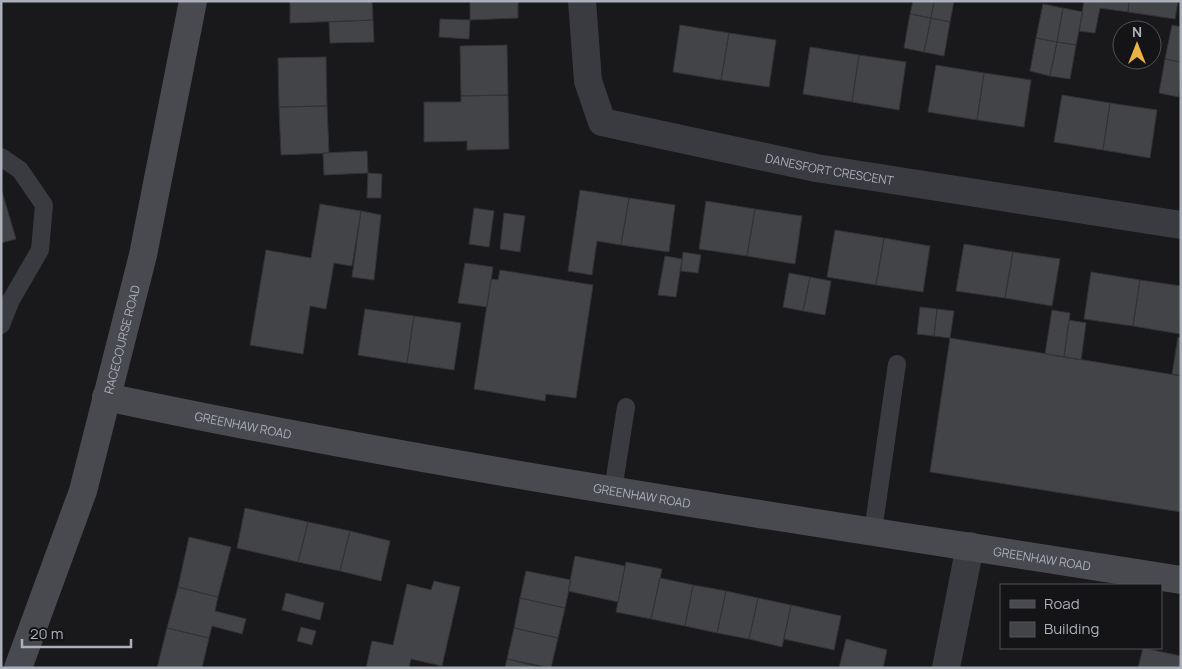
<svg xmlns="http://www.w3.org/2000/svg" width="1182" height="669" viewBox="0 0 1182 669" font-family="Manrope,sans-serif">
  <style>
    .building { fill: #434448; stroke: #333337 }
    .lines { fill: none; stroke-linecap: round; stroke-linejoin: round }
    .lane { stroke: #3a3b40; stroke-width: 18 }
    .street { stroke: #3a3b40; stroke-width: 28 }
    .secondary { stroke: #484a50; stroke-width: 28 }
    .labels { text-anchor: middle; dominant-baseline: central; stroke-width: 4; stroke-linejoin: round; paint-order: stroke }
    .street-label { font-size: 12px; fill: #acb0ba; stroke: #141416 }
  </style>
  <rect width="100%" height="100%" fill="#19191b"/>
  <path class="building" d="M 290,1 L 372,1 L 373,20 L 290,23 Z
    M 470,1 L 518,1 L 518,18 L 470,20 Z
    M 913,1 L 934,1 L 931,18 L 910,14 Z
    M 934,1 L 954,1 L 950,22 L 931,18 Z
    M 1084,1 L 1129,1 L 1128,12 L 1100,8 L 1095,33 L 1079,31 Z
    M 1129,1 L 1178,1 L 1175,19 L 1128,12 Z
    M 1043,4 L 1063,8 L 1057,42 L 1036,38 Z
    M 1063,8 L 1083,12 L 1076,45 L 1057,42 Z
    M 910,14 L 931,18 L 924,52 L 904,48 Z
    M 931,18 L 950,22 L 944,56 L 924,52 Z
    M 440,19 L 470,20 L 469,39 L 439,37 Z
    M 373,20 L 374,42 L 330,43 L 329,22 Z
    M 680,25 L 729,33 L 721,80 L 673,72 Z
    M 1172,25 L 1181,27 L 1181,62 L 1165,59 Z
    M 729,33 L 776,40 L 769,87 L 721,80 Z
    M 1036,38 L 1057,42 L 1050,76 L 1030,71 Z
    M 1057,42 L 1076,45 L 1070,79 L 1050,76 Z
    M 507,45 L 508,95 L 461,96 L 460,46 Z
    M 810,47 L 859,55 L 852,102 L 803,94 Z
    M 859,55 L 906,62 L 899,110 L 852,102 Z
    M 326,57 L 327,106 L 279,107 L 278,58 Z
    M 1165,59 L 1181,62 L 1179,97 L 1159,93 Z
    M 936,65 L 984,73 L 977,120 L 928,112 Z
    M 984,73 L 1031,80 L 1024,127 L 977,120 Z
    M 508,95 L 509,149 L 467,150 L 467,141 L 424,142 L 424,102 L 461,102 L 461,96 Z
    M 1062,95 L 1110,103 L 1103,150 L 1054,142 Z
    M 1110,103 L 1157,110 L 1150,158 L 1103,150 Z
    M 327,106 L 329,153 L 281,155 L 279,107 Z
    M 367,151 L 368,173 L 324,175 L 323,153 Z
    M 368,173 L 382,174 L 381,198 L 367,198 Z
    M 1,188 L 16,239 L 1,243 Z
    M 580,190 L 629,198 L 621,245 L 597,241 L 592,275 L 568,271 Z
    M 629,198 L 675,205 L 669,252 L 621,245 Z
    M 706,201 L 755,209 L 747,256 L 699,249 Z
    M 320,204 L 361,211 L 352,266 L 334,263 L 326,309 L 310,306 L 303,354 L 250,345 L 266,250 L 311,258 Z
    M 474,208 L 494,211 L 489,247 L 469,244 Z
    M 755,209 L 802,216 L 795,264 L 747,256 Z
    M 361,211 L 381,215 L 374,280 L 352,277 Z
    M 504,213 L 525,216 L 520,252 L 500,249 Z
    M 835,230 L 884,238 L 876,285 L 827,277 Z
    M 884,238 L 930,246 L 923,292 L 876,285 Z
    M 964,244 L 1013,252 L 1005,298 L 956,291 Z
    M 683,252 L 701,255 L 698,273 L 681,271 Z
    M 1013,252 L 1060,259 L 1052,306 L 1005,298 Z
    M 665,256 L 682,259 L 676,297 L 658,295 Z
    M 465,263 L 493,267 L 487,307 L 458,303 Z
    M 500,270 L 593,285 L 576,398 L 546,394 L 545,401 L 474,389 L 491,279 L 498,280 Z
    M 1091,272 L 1140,280 L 1133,326 L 1084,319 Z
    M 789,273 L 810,277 L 803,311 L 783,307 Z
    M 810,277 L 831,281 L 825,315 L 803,311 Z
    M 1140,280 L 1181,286 L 1180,334 L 1133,326 Z
    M 920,307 L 937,309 L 934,336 L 917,334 Z
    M 365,309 L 414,316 L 407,363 L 358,355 Z
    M 937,309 L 954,311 L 950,338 L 934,336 Z
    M 1052,310 L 1070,313 L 1064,357 L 1045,354 Z
    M 414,316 L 461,323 L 454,370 L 407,363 Z
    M 1069,320 L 1086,323 L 1081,360 L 1064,357 Z
    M 1178,337 L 1181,338 L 1181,376 L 1172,374 Z
    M 950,338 L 1181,376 L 1181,512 L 930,472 Z
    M 245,508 L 308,522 L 298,562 L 237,548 Z
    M 308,522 L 350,531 L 340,571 L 298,562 Z
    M 350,531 L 390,541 L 381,581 L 340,571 Z
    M 189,537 L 231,547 L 218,597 L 178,587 Z
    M 575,556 L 625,566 L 618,602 L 568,591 Z
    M 626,562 L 662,569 L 651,619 L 616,612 Z
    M 526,571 L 571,580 L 565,608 L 520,598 Z
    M 660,578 L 693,585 L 685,626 L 651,619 Z
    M 434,581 L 460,587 L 442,666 L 411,659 L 409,668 L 366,668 L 372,641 L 393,645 L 407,584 L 431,590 Z
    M 693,585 L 726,591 L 717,633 L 685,626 Z
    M 178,587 L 218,597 L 215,611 L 246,619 L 242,634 L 212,626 L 209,638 L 167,628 Z
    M 726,591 L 758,598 L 749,639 L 717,633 Z
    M 286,593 L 324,603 L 320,620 L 282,610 Z
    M 520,598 L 565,608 L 558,638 L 514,628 Z
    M 758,598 L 791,605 L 782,647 L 749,639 Z
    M 791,605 L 841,616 L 834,650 L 784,639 Z
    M 301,627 L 316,631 L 312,645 L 297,641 Z
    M 167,628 L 209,638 L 202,668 L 157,668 Z
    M 514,628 L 558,638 L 551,668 L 507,659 Z
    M 846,639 L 887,650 L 883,668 L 839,668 Z
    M 1143,648 L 1181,656 L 1181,668 L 1138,668 Z
    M 507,659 L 543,668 L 505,668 Z"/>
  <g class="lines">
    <path class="lane" d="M 1,157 L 20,170 L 44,205 L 40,250 L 11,300 L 1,325
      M 613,490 L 626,407
      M 873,531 L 897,364"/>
    <g class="street">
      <path id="s1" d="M 582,1 L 588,81 L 602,122 L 816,168 L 1181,225"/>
      <path d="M 946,668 L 970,546"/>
    </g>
    <g class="secondary">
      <path id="s2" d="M 106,397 C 461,472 822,523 1181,580"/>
      <path id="s3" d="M 18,668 L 83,491 L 143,255 L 193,1"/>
    </g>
  </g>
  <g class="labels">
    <g class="street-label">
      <text stroke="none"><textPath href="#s1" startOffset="356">DANESFORT CRESCENT</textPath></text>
      <text stroke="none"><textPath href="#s3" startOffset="345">RACECOURSE ROAD</textPath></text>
      <text stroke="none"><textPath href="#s2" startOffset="140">GREENHAW ROAD</textPath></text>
      <text stroke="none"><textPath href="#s2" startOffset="545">GREENHAW ROAD</textPath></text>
      <text stroke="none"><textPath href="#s2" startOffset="950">GREENHAW ROAD</textPath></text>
    </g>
  </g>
  <rect width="1182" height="669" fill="none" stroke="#acb0ba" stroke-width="5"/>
  <rect x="1000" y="584" width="162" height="65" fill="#141416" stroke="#515258"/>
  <rect x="1010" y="600" width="25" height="8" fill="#484a50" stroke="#515258"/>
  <text x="1044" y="609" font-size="15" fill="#acb0ba">Road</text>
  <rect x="1010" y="622" width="25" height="15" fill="#434448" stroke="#515258"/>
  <text x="1044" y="634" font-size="15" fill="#acb0ba">Building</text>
  <g transform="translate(1137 45)"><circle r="24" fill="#141416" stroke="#515258"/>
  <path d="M0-4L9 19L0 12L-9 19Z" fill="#e9b443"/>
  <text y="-8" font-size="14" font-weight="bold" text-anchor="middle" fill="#acb0ba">N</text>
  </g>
  <path d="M22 639v8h109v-8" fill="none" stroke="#acb0ba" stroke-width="2.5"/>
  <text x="30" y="639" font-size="15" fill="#acb0ba" stroke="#141416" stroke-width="4" paint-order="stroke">20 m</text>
</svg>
